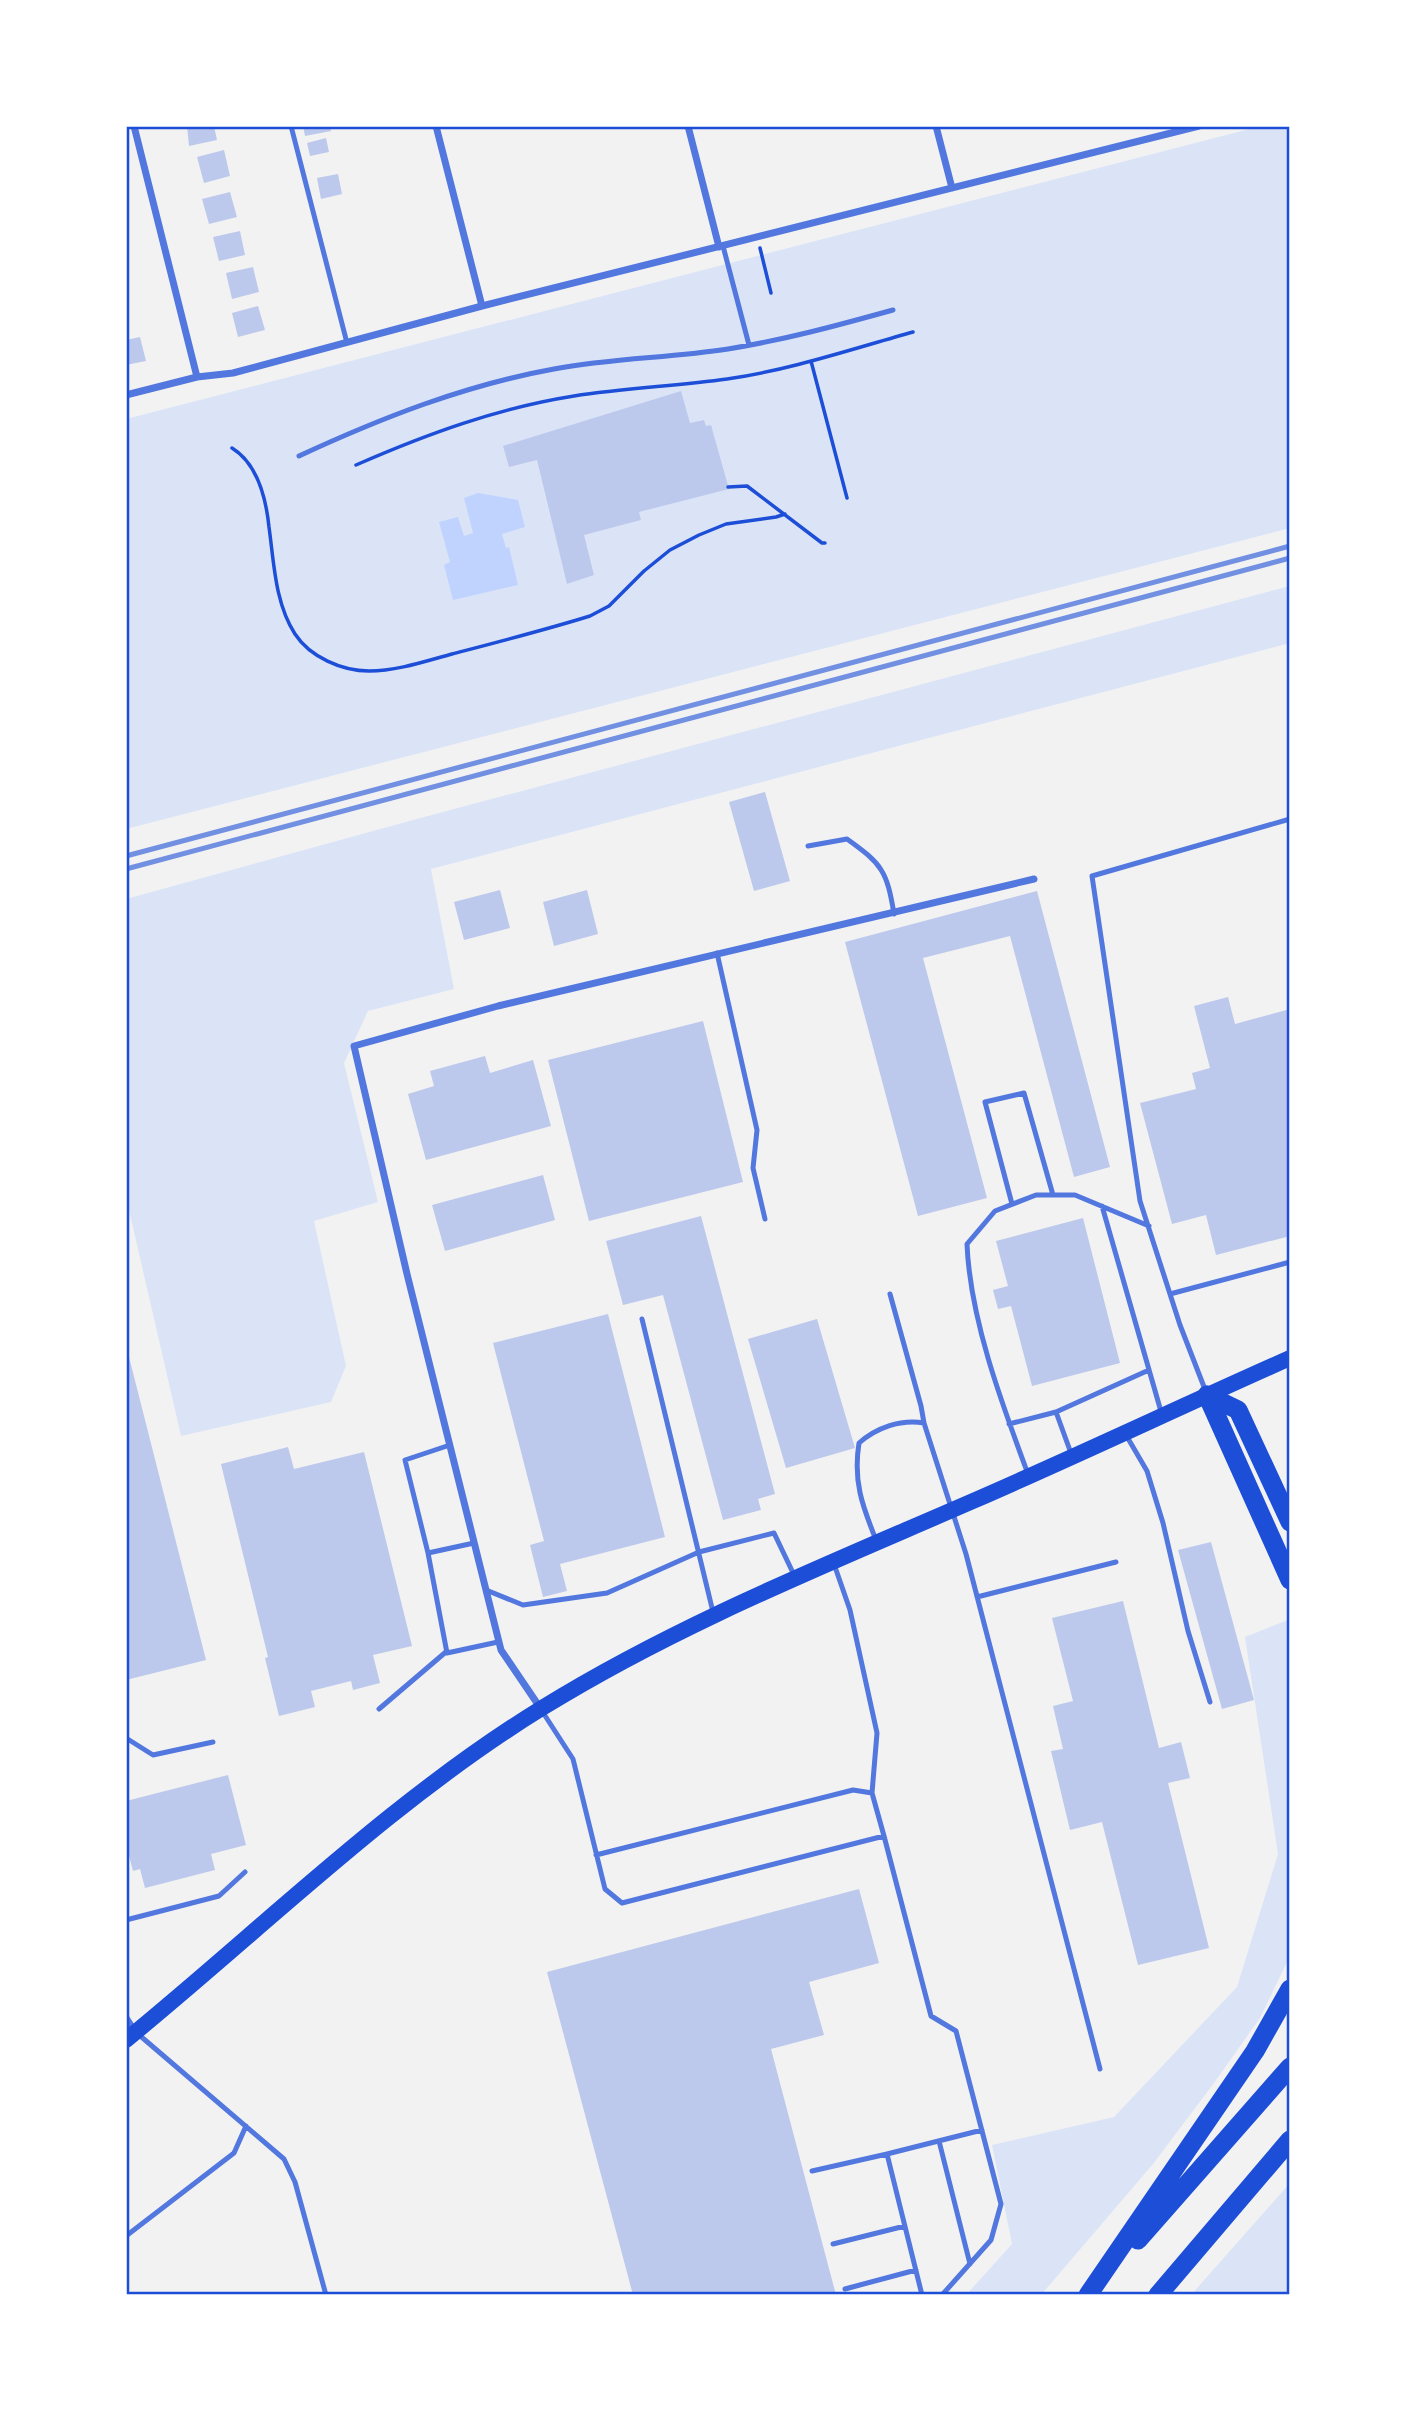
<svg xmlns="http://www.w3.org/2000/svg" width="1416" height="2421" viewBox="0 0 1416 2421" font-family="'Golos Text',sans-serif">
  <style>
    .green { fill: #dbe4f7 }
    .water { fill: #bfd3fe }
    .building { fill: #bdc9ec }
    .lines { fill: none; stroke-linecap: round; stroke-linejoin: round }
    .path { stroke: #1d4ed8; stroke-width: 3.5 }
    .service { stroke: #5277de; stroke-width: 5 }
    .minor { stroke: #5277de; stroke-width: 7 }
    .primary { stroke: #1d4ed8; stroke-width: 16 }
    .motorway { stroke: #1d4ed8; stroke-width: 19 }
    .rail { stroke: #7290e2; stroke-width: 5 }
    .neatline { fill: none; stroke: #1d4ed8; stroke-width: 2.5 }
  </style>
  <rect width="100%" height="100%" fill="#f2f2f2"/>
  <path class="green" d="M 1261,126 L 1290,126 L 1290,528 L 126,829 L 126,419 Z
    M 1290,586 L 1290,643 L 431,869 L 454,989 L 368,1011 L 344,1063 L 378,1202 L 314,1221 L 346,1366 L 331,1402 L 181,1436 L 126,1197 L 126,899 L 413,820 Z
    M 1290,1619 L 1290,1956 L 1260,2018 L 1214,2083 L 1153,2164 L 1041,2295 L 966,2295 L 1012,2244 L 992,2145 L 1114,2117 L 1237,1987 L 1278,1854 L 1245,1637 Z
    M 1290,2183 L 1290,2295 L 1191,2295 Z"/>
  <path class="water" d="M 478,493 L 518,500 L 525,527 L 502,534 L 506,548 L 509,547 L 518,585 L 453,600 L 444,565 L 450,562 L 439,522 L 458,517 L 464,536 L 473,533 L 464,498 Z"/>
  <path class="building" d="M 187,126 L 214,126 L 217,140 L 189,146 Z
    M 303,126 L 330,126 L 331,131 L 305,136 Z
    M 326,138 L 329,152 L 310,156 L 307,143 Z
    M 224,150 L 230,176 L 204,183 L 197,157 Z
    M 338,174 L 342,194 L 321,199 L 317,178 Z
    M 230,192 L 237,217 L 209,224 L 202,199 Z
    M 240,231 L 245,255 L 219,261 L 213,237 Z
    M 253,267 L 259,292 L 232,299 L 226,273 Z
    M 258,306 L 265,330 L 238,337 L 232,313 Z
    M 140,337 L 146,361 L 126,365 L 126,340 Z
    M 681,391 L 690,423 L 704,420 L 706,426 L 711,425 L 729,489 L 639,512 L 641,520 L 584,535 L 594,575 L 567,584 L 537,460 L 509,467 L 503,446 Z
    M 765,792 L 790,881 L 754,891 L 729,802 Z
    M 500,890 L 510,928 L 464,940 L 454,902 Z
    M 587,890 L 598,934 L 554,946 L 543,902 Z
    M 1037,891 L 1110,1167 L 1074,1177 L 1010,936 L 923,958 L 987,1198 L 918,1216 L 845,942 Z
    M 1228,997 L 1235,1024 L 1290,1009 L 1290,1236 L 1216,1255 L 1206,1215 L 1172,1224 L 1140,1103 L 1196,1089 L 1192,1073 L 1210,1068 L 1194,1006 Z
    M 703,1021 L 743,1182 L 589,1221 L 548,1060 Z
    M 485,1056 L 490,1073 L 533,1060 L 551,1126 L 426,1160 L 408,1094 L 434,1086 L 430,1071 Z
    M 543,1175 L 555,1220 L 445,1251 L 432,1205 Z
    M 701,1216 L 775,1494 L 758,1499 L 761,1510 L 723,1520 L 663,1295 L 623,1305 L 606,1241 Z
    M 1083,1218 L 1120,1363 L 1032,1386 L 1011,1306 L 998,1309 L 993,1290 L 1008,1286 L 996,1241 Z
    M 608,1314 L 665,1537 L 560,1564 L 567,1591 L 543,1597 L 530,1545 L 544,1541 L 493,1343 Z
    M 817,1319 L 855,1448 L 786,1468 L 748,1339 Z
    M 126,1345 L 206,1660 L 126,1680 Z
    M 288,1447 L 294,1469 L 364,1452 L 412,1646 L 373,1655 L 380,1683 L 353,1690 L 351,1681 L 311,1691 L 315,1707 L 279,1716 L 265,1658 L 268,1657 L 221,1464 Z
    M 1211,1542 L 1254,1700 L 1222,1709 L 1178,1550 Z
    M 1123,1601 L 1159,1748 L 1181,1742 L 1190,1778 L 1168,1783 L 1209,1948 L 1138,1965 L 1102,1822 L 1070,1830 L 1051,1751 L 1063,1749 L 1053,1706 L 1073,1701 L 1052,1618 Z
    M 228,1775 L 246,1845 L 211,1854 L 215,1870 L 145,1888 L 140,1869 L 133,1871 L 126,1844 L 126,1801 Z
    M 859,1889 L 879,1963 L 809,1982 L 824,2035 L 771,2049 L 836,2295 L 633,2295 L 547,1972 Z"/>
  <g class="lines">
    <path class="path" d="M 760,248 L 771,293
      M 811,361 L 847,498
      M 232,448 C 258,464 266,498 269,527 C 274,563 275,603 295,634 C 310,657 342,671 369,671 C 397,671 426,661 452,654 C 498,642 545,630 590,616 L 609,606 L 644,571 L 670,550 L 699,535 L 726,524 L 776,517 L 785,514
      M 356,465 C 427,434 498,408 574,396 C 625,388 677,386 727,379 C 790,370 852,349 913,332
      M 728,487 L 747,486 L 822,543 L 825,543"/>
    <path class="service" d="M 291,126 L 347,343
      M 723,246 L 749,345
      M 299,456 C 381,418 465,385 554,369 C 612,358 670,358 728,349 C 784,340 839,325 893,310
      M 808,846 L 847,839 C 882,864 887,871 894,914
      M 717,953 L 757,1130 L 753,1168 L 765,1219
      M 1012,1204 L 985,1102 L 1024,1093 L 1053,1195
      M 1102,1206 L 1162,1415
      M 890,1294 L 921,1406 L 924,1423
      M 1170,1294 L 1290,1262
      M 642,1319 L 713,1612
      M 1206,1392 L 1180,1325 L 1140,1201 L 1092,876 L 1290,819
      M 1056,1412 L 1149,1370
      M 1009,1424 L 1056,1412 L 1072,1456
      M 1126,1435 L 1147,1471 L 1163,1523 L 1188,1631 L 1210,1702
      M 450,1445 L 405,1460 L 428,1553 L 447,1653 L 498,1642
      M 1028,1474 C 1002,1404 970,1319 967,1244 L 995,1211 L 1036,1195 L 1075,1195 L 1149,1226
      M 876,1540 C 862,1505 853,1481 859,1443 C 876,1428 900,1419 924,1423 L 966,1554 L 1100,2069
      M 428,1553 L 474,1543
      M 834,1564 L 850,1610 L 877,1733 L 872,1793
      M 486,1590 L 523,1605 L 607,1593 L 699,1552 L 774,1533 L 795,1577
      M 977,1597 L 1116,1562
      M 379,1709 L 447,1651
      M 542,1711 L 573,1759 L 605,1889 L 622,1903 L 884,1836 L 931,2016 L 956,2031 L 1001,2204 L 991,2240 L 942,2295
      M 126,1738 L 153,1755 L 213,1742
      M 596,1855 L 853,1790 L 872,1793 L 884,1836
      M 126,1920 L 219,1896 L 245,1872
      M 138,2034 L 284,2159 L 295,2182 L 326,2295
      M 939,2141 L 970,2264
      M 812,2171 L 887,2154
      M 126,2236 L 234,2153 L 246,2126
      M 833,2244 L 905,2226
      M 845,2289 L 916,2270
      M 922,2295 L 887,2154 L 982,2130"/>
    <path class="minor" d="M 134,126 L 197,377
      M 436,126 L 482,306
      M 688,126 L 719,247
      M 936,126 L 952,188
      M 126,395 L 197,377 L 233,373 L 482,306 L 1199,126
      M 541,1709 L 501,1650 L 407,1274 L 354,1046 L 498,1006 L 1034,879
      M 126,2018 L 135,2032"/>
    <path class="primary" d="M 126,2040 C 263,1928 391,1801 542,1708 C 678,1624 826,1565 973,1501 C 1079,1455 1184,1405 1290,1358"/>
    <path class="motorway" d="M 1207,1395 L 1290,1580
      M 1207,1395 L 1238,1410 L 1290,1522
      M 1138,2240 L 1290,2067
      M 1088,2295 L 1255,2051 L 1290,1989
      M 1158,2295 L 1290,2140"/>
    <path class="rail" d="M 126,856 L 1290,546
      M 126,869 L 1290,558"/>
  </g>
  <rect width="1416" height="2421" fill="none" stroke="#ffffff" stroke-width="256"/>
  <rect x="128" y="128" width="1160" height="2165" class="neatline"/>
</svg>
